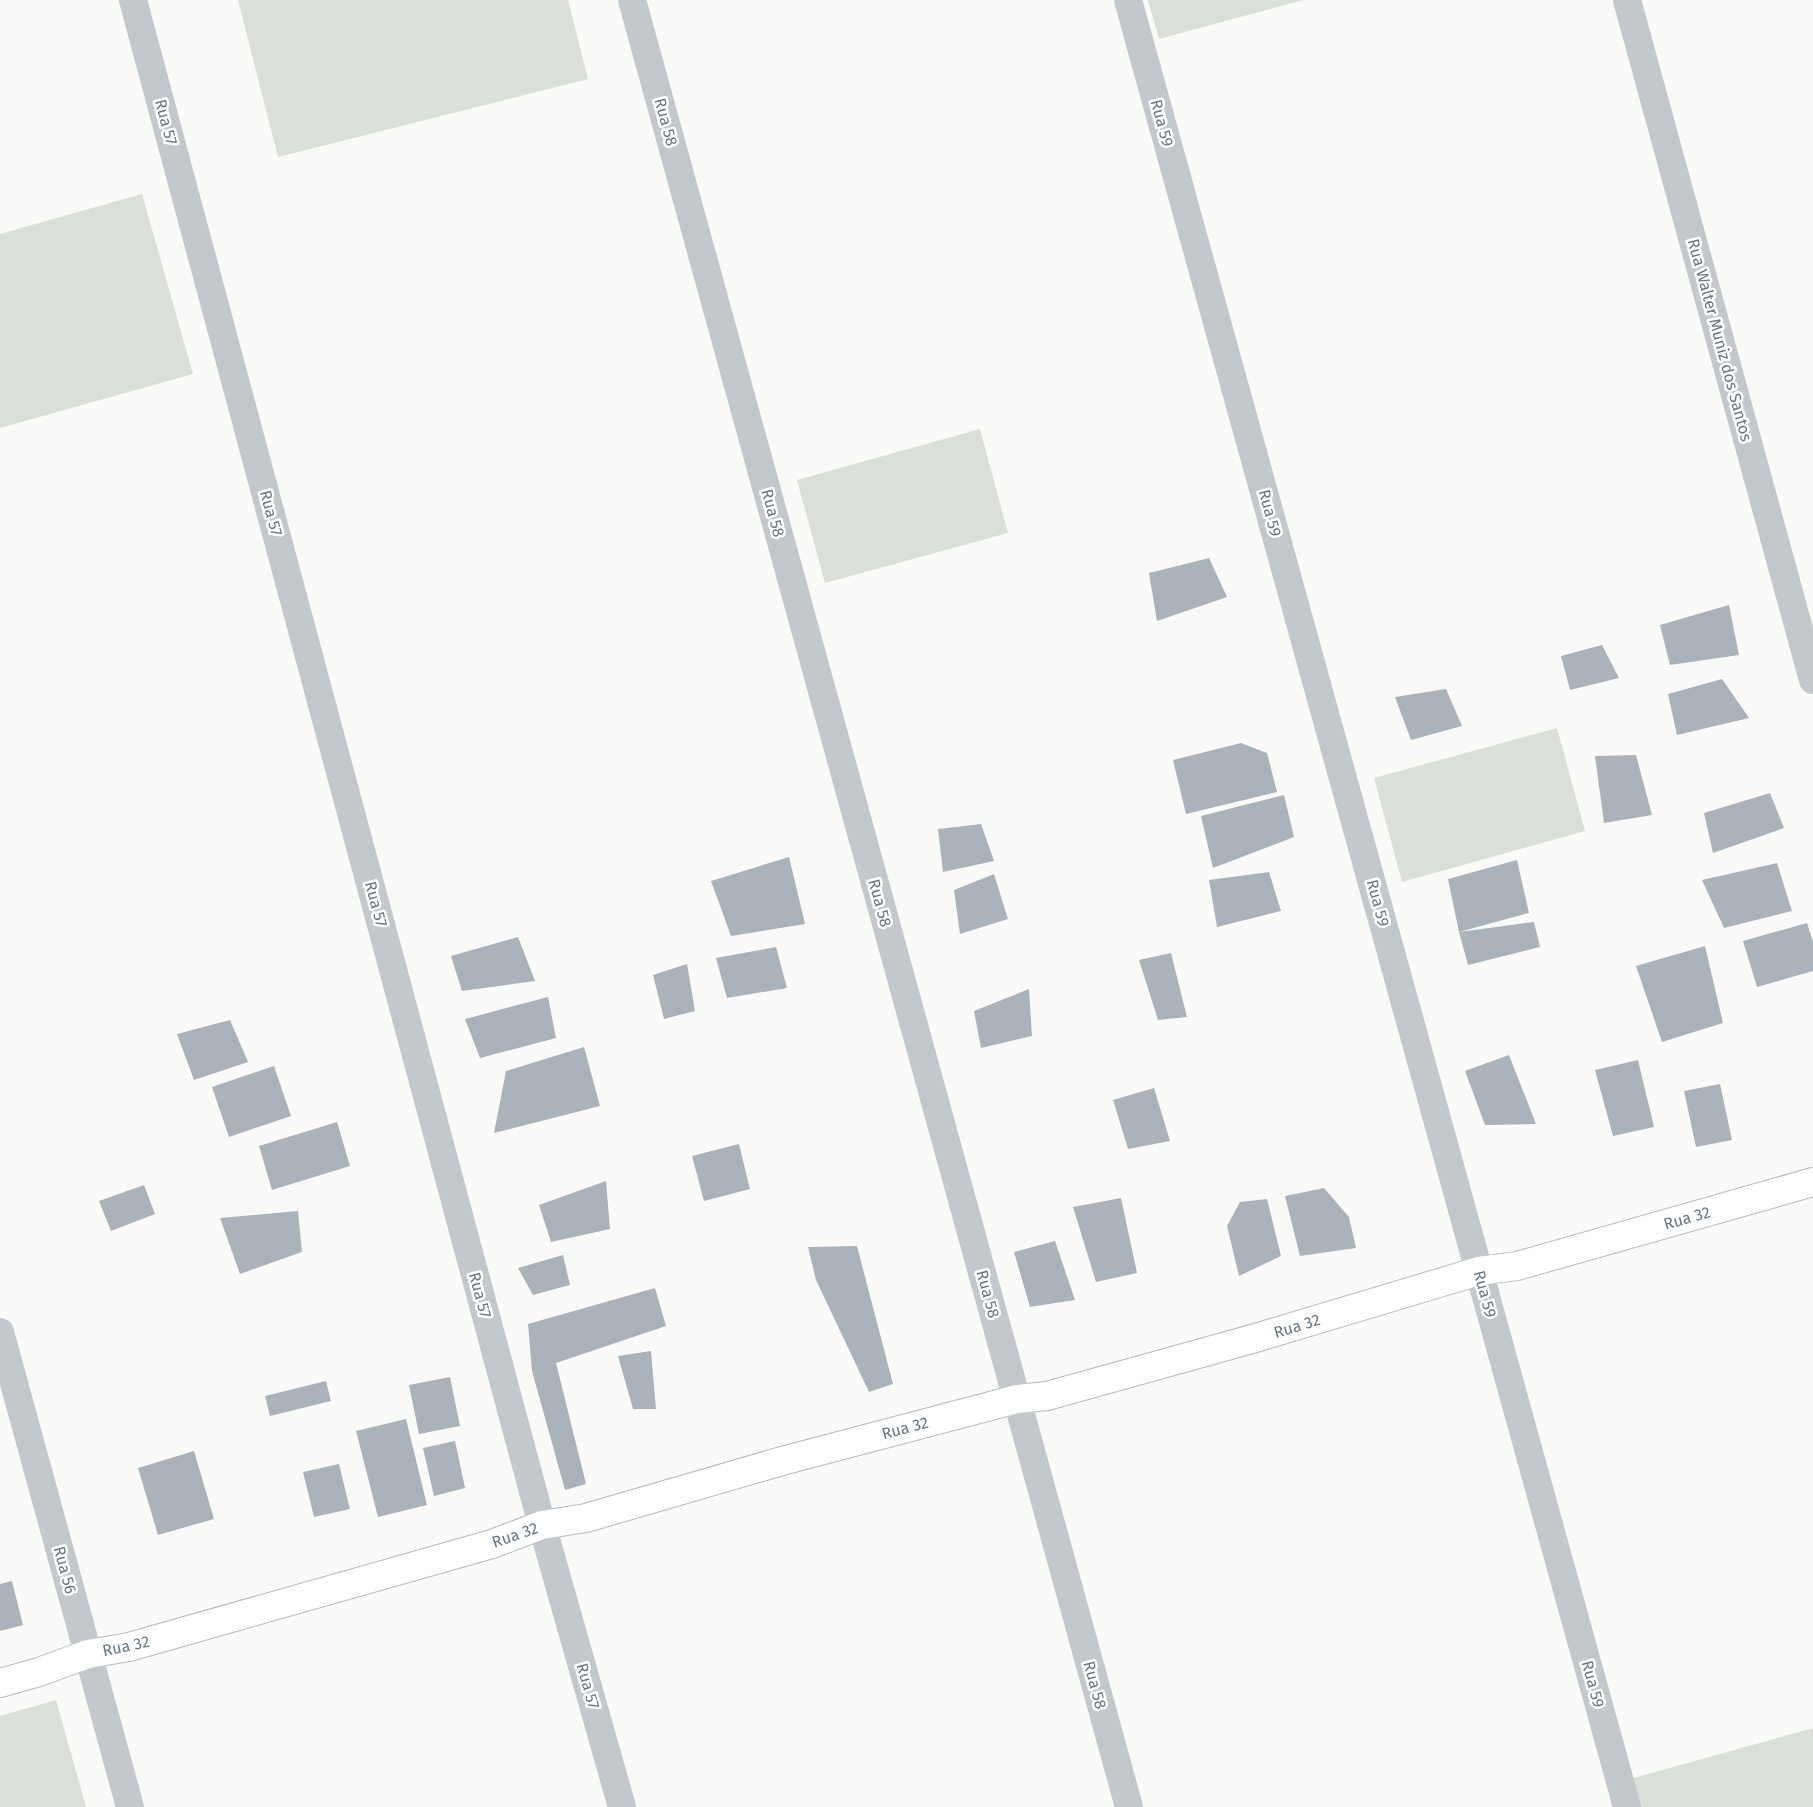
<svg xmlns="http://www.w3.org/2000/svg" width="1813" height="1807" viewBox="0 0 1813 1807" font-family="'Fira Sans',sans-serif">
  <style>
    .green { fill: #dadfd7 }
    .building { fill: #aab3b9 }
    .lines { fill: none; stroke-linecap: round; stroke-linejoin: round }
    .secondary-casing { stroke: #b3babf; stroke-width: 30 }
    .street { stroke: #c3c8cc; stroke-width: 28 }
    .secondary { stroke: #fff; stroke-width: 28 }
    .labels { text-anchor: middle; dominant-baseline: central; stroke-width: 5; stroke-linejoin: round; paint-order: stroke }
    .street-label { font-size: 16px; fill: #657683; stroke: #fff }
  </style>
  <rect width="100%" height="100%" fill="#fafaf8"/>
  <path class="green" d="M 238,0 L 568,0 L 588,79 L 278,157 Z
    M 1148,0 L 1303,0 L 1159,39 Z
    M 142,194 L 193,374 L 0,428 L 0,234 Z
    M 980,429 L 1008,533 L 825,583 L 797,480 Z
    M 1557,728 L 1585,831 L 1402,882 L 1374,778 Z
    M 56,1700 L 86,1807 L 0,1807 L 0,1716 Z
    M 1813,1728 L 1813,1807 L 1637,1807 L 1630,1779 Z"/>
  <path class="building" d="M 1209,558 L 1227,597 L 1157,621 L 1149,573 Z
    M 1729,605 L 1739,655 L 1670,665 L 1660,625 Z
    M 1602,645 L 1619,678 L 1570,690 L 1561,656 Z
    M 1722,679 L 1749,718 L 1677,735 L 1668,694 Z
    M 1446,689 L 1462,726 L 1411,740 L 1395,697 Z
    M 1241,743 L 1267,753 L 1277,792 L 1186,814 L 1173,760 Z
    M 1636,755 L 1652,815 L 1604,823 L 1595,756 Z
    M 1770,793 L 1784,828 L 1713,853 L 1704,813 Z
    M 1284,795 L 1294,837 L 1213,868 L 1201,816 Z
    M 981,824 L 994,861 L 943,872 L 938,829 Z
    M 789,857 L 805,924 L 731,936 L 711,881 Z
    M 1517,860 L 1529,913 L 1459,932 L 1448,879 Z
    M 1777,863 L 1792,911 L 1724,928 L 1702,880 Z
    M 1269,872 L 1281,911 L 1217,927 L 1209,880 Z
    M 994,874 L 1008,919 L 960,934 L 954,890 Z
    M 1534,922 L 1540,947 L 1468,965 L 1459,932 Z
    M 1807,923 L 1813,942 L 1813,971 L 1757,987 L 1743,941 Z
    M 518,937 L 535,981 L 462,991 L 451,956 Z
    M 1705,946 L 1723,1023 L 1662,1042 L 1636,966 Z
    M 776,947 L 787,988 L 727,998 L 716,958 Z
    M 1171,953 L 1187,1017 L 1158,1020 L 1139,960 Z
    M 687,964 L 695,1011 L 664,1019 L 653,975 Z
    M 1029,989 L 1032,1036 L 981,1048 L 974,1011 Z
    M 548,997 L 556,1038 L 480,1058 L 465,1019 Z
    M 230,1020 L 248,1062 L 194,1080 L 177,1034 Z
    M 584,1047 L 600,1106 L 494,1133 L 506,1071 Z
    M 1509,1055 L 1536,1124 L 1485,1125 L 1465,1071 Z
    M 1638,1060 L 1654,1127 L 1613,1136 L 1595,1070 Z
    M 274,1066 L 291,1116 L 229,1137 L 212,1087 Z
    M 1720,1084 L 1732,1140 L 1696,1147 L 1684,1091 Z
    M 1154,1088 L 1170,1141 L 1128,1149 L 1113,1100 Z
    M 337,1122 L 350,1166 L 272,1190 L 259,1146 Z
    M 739,1144 L 750,1189 L 704,1201 L 692,1156 Z
    M 606,1181 L 610,1229 L 551,1242 L 539,1205 Z
    M 144,1185 L 155,1214 L 111,1231 L 99,1201 Z
    M 1324,1188 L 1349,1217 L 1356,1248 L 1300,1256 L 1285,1196 Z
    M 1121,1198 L 1137,1273 L 1096,1282 L 1073,1207 Z
    M 1267,1199 L 1281,1256 L 1239,1276 L 1227,1226 L 1240,1202 Z
    M 298,1211 L 302,1252 L 240,1274 L 220,1218 Z
    M 1055,1241 L 1075,1300 L 1030,1307 L 1014,1252 Z
    M 857,1246 L 893,1384 L 869,1392 L 816,1280 L 808,1247 Z
    M 563,1255 L 570,1285 L 533,1295 L 518,1268 Z
    M 655,1288 L 666,1326 L 556,1363 L 586,1484 L 565,1490 L 532,1371 L 528,1324 Z
    M 651,1351 L 656,1409 L 633,1409 L 618,1356 Z
    M 450,1377 L 460,1426 L 419,1434 L 409,1385 Z
    M 326,1381 L 331,1401 L 270,1416 L 265,1396 Z
    M 406,1419 L 427,1505 L 378,1517 L 356,1431 Z
    M 455,1441 L 465,1488 L 434,1496 L 423,1448 Z
    M 194,1451 L 214,1519 L 158,1535 L 138,1468 Z
    M 339,1464 L 350,1509 L 314,1517 L 303,1472 Z
    M 12,1581 L 23,1625 L 0,1631 L 0,1584 Z"/>
  <g class="lines">
    <g class="secondary-casing">
      <path id="secondary" d="M 0,1683 L 39,1672 L 88,1654 L 129,1647 L 492,1544 L 542,1525 L 586,1518 L 782,1461 L 1017,1399 L 1047,1396 L 1252,1339 L 1479,1271 L 1517,1266 L 1813,1182"/>
    </g>
    <path class="street" d="M 133,0 L 542,1525 L 622,1807
      M 632,0 L 1129,1807
      M 1128,0 L 1627,1807
      M 1627,0 L 1813,680
      M 0,1332 L 130,1807"/>
    <use href="#secondary" class="secondary"/>
  </g>
  <g class="labels">
    <g class="street-label">
      <text transform="translate(166 122) rotate(75)">Rua 57</text>
      <text transform="translate(666 122) rotate(75)">Rua 58</text>
      <text transform="translate(1162 123) rotate(75)">Rua 59</text>
      <text transform="translate(1720 340) rotate(75)">Rua Walter Muniz dos Santos</text>
      <text transform="translate(271 513) rotate(75)">Rua 57</text>
      <text transform="translate(773 513) rotate(75)">Rua 58</text>
      <text transform="translate(1270 513) rotate(75)">Rua 59</text>
      <text transform="translate(880 903) rotate(75)">Rua 58</text>
      <text transform="translate(1378 903) rotate(75)">Rua 59</text>
      <text transform="translate(376 904) rotate(75)">Rua 57</text>
      <text transform="translate(1687 1218) rotate(-16)">Rua 32</text>
      <text transform="translate(988 1294) rotate(75)">Rua 58</text>
      <text transform="translate(1485 1294) rotate(75)">Rua 59</text>
      <text transform="translate(480 1295) rotate(75)">Rua 57</text>
      <text transform="translate(1297 1326) rotate(-17)">Rua 32</text>
      <text transform="translate(905 1428) rotate(-15)">Rua 32</text>
      <text transform="translate(515 1535) rotate(-19)">Rua 32</text>
      <text transform="translate(65 1570) rotate(75)">Rua 56</text>
      <text transform="translate(126 1646) rotate(-12)">Rua 32</text>
      <text transform="translate(1593 1684) rotate(75)">Rua 59</text>
      <text transform="translate(1095 1685) rotate(75)">Rua 58</text>
      <text transform="translate(588 1686) rotate(74)">Rua 57</text>
    </g>
  </g>
</svg>
